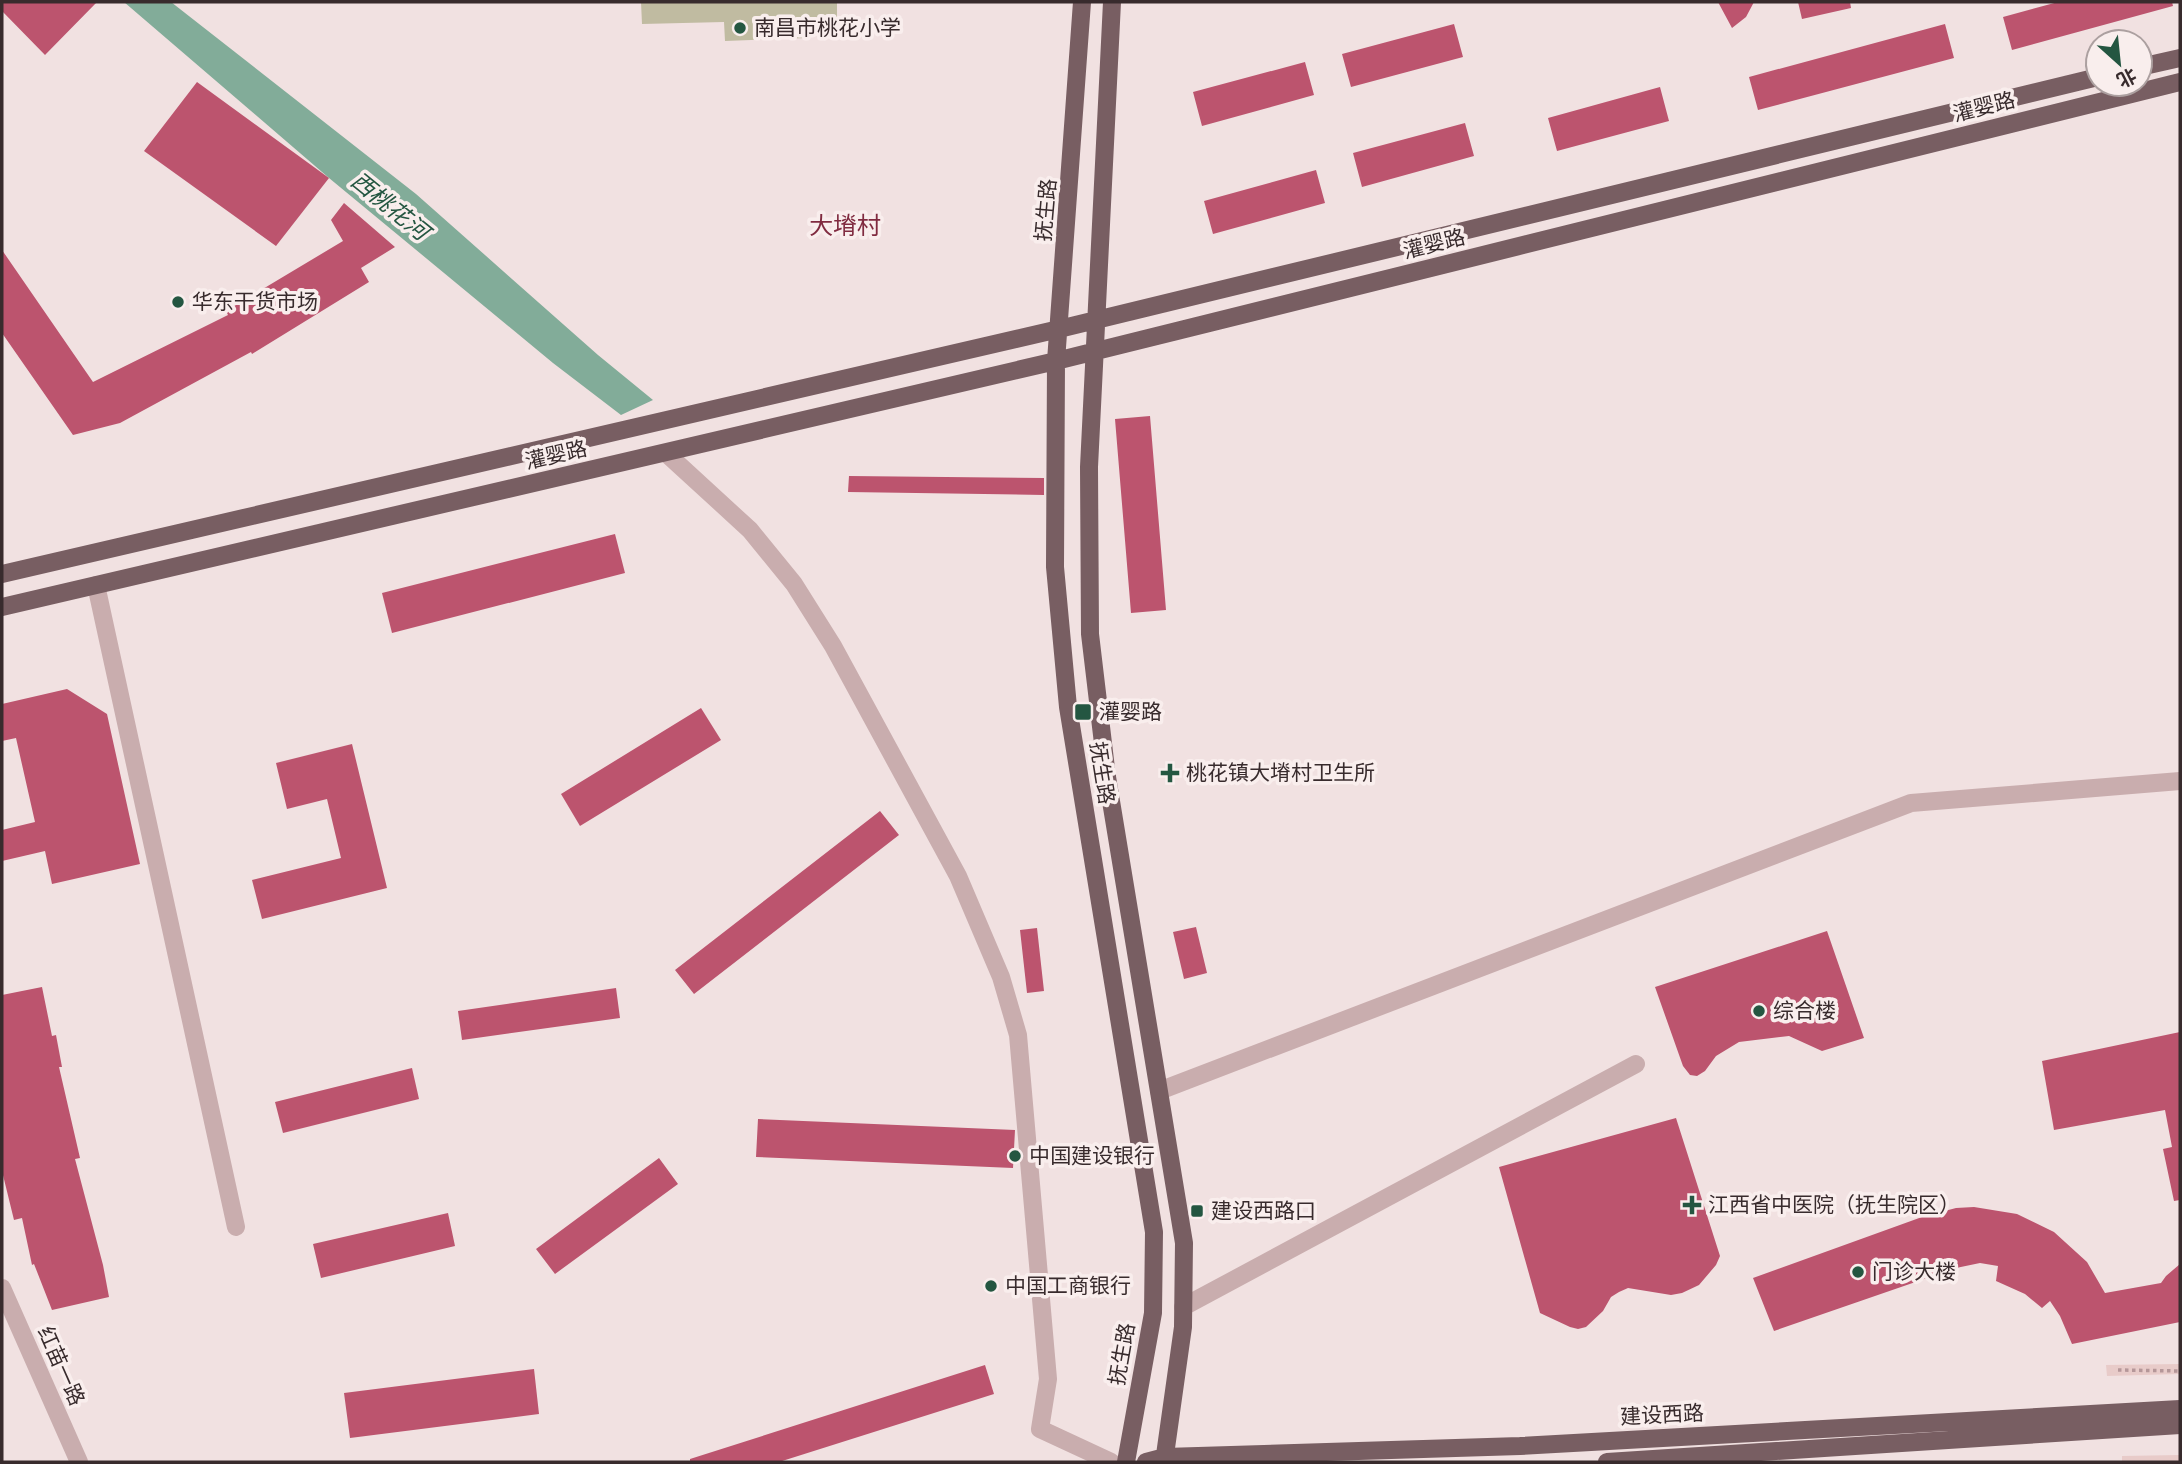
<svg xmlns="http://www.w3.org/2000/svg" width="2182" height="1464" viewBox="0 0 2182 1464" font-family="'Exo 2','Noto Sans SC',sans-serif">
  <rect width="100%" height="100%" fill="#f1e1e1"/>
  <path fill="#c0bba1" d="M641,2H837V26L806,38L725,41L724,22L642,24Z"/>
  <path fill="#e8cbc9" d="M2180,1364V1374L2107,1376L2106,1365Z
    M2180,1455V1462H2122V1456Z"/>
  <path fill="#82ac99" d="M124,2H171L416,194L598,355L653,400L621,415L553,363L329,178Z"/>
  <path fill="#bc546e" d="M2,2H97L45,55L2,11Z
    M1718,2H1754L1746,17L1732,28Z
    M1798,2H1850L1851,8L1802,19Z
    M2058,2H2172L2173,6L2012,50L2003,17Z
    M1454,24L1463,57L1351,87L1342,54Z
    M1945,24L1954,58L1758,110L1749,77Z
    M1305,62L1314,95L1202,126L1193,92Z
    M197,82L329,178L276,246L144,151Z
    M1660,87L1669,121L1557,151L1548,118Z
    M1465,123L1474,156L1362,187L1353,153Z
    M1316,170L1325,203L1213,234L1204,201Z
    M344,203L395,247L361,268L369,282L252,354L251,352L120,423L73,435L2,333V250L93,382L228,315L226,311L343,241L331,220Z
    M1150,416L1166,610L1131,613L1115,419Z
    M849,476L1044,478V495L848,492Z
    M615,534L625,573L392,633L382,593Z
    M67,689L107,714L140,864L52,884L45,851L2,861V830L35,822L16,738L2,741V704Z
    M701,708L721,740L580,826L561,794Z
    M352,744L387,888L262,919L252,880L341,858L327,799L287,809L276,763Z
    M880,811L899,835L694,994L675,970Z
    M1196,927L1207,973L1184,979L1173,932Z
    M1037,928L1044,991L1027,993L1020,930Z
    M1827,931L1864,1038L1822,1051L1789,1036L1739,1042L1716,1056L1705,1071L1697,1076L1690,1075L1683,1066L1655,987Z
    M42,987L52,1036L56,1035L62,1067H59L80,1158L75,1159L103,1265L109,1297L52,1310L34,1264L32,1265L22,1218L14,1220L2,1171V995Z
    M616,988L620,1018L462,1040L458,1011Z
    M2180,1032V1200L2174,1201L2163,1149L2172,1147L2165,1110L2054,1130L2042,1061Z
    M412,1068L419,1099L283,1133L275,1102Z
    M1676,1118L1720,1256L1716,1265L1699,1285L1682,1293L1671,1295L1628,1288L1619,1292L1611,1297L1603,1311L1586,1327L1578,1329L1570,1327L1540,1313L1499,1167Z
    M758,1119L1015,1130L1013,1168L756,1157Z
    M659,1158L678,1184L555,1274L536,1249Z
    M1974,1207L2017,1214L2054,1232L2087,1262L2105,1293L2161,1283L2166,1276L2180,1264V1322L2072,1344L2060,1316L2050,1301L2042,1308L2025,1294L1996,1281L1998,1266L1980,1263L1956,1268L1774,1331L1753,1278L1922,1217L1956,1208Z
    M448,1213L455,1246L321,1278L313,1244Z
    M985,1365L994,1394L779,1462H690V1459Z
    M534,1369L539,1414L350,1438L344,1393Z"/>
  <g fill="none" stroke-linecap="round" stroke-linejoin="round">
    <path stroke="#b59799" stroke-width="3.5" stroke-dasharray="3.5 3.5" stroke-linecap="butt" d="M2118,1370L2180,1371"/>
    <path stroke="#c9adae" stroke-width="18" d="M666,453L750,530L794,584L833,646L958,876L1001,977L1018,1035L1048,1379L1040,1429L1111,1462
      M96,585L236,1227
      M1159,1091L1911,803L2180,781
      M2,1288L79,1462
      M1183,1307L1636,1064"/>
    <path stroke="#785e62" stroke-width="18" d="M1082,2L1056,361L1055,567L1068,707L1154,1232L1153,1313L1126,1462
      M1112,2L1089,467L1090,634L1107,777L1184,1243L1183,1327L1164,1462
      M2140,67L2180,58
      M2,574L1059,329L2098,77
      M2,607L1056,361L2180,82
      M1146,1462L1165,1457L1520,1446L2180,1409
      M1607,1462L2180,1425"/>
  </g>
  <g fill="#245641" stroke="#f9eeed" stroke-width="2.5">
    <circle cx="740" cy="28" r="7"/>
    <circle cx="178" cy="302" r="7"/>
    <rect x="1074" y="703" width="18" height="18" rx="3.5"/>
    <path d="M1166.5 762.5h7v7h7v7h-7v7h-7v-7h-7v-7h7z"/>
    <circle cx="1759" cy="1011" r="7"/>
    <circle cx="1015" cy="1156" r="7"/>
    <path d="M1688.5 1194.5h7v7h7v7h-7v7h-7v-7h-7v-7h7z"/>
    <rect x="1190" y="1204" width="14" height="14" rx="3.5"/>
    <circle cx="1858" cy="1272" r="7"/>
    <circle cx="991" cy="1286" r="7"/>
  </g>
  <g text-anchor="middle" stroke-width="7" stroke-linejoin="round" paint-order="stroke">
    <g font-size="21" fill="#382b2d" stroke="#f9eeed" text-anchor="start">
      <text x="754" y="35">南昌市桃花小学</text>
      <text x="192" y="309">华东干货市场</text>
      <text x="1099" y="719">灌婴路</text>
      <text x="1186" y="780">桃花镇大塉村卫生所</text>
      <text x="1773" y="1018">综合楼</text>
      <text x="1029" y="1163">中国建设银行</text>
      <text x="1708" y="1212">江西省中医院（抚生院区）</text>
      <text x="1211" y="1218">建设西路口</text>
      <text x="1872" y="1279">门诊大楼</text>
      <text x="1005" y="1293">中国工商银行</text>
    </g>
    <g font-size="21" fill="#382b2d" stroke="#f9eeed">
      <text transform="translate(1984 107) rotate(-14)" y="7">灌婴路</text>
      <text transform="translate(1046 210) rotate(-85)" y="7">抚生路</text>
      <text transform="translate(1434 244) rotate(-14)" y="7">灌婴路</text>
      <text transform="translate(556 455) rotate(-13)" y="7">灌婴路</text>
      <text transform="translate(1102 773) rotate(81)" y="7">抚生路</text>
      <text transform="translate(1122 1354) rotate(-80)" y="7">抚生路</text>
      <text transform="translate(61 1366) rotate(66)" y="7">红苗一路</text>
      <text transform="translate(1662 1415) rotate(-3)" y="7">建设西路</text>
    </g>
    <g font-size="23" font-style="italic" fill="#245641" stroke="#f9eeed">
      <text transform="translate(390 206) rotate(39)" y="8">西桃花河</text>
    </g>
    <g font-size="24" fill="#802b40" stroke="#f9eeed">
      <text x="845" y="234">大塉村</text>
    </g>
  </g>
  <rect width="2182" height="1464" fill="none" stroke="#382b2d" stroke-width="7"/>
  <g transform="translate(2119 63) rotate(153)"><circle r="33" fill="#f9eeed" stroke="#aca0a0" stroke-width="2"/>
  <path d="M0-5L12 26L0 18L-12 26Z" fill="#245641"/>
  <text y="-10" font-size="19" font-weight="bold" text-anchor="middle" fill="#382b2d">北</text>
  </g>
</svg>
